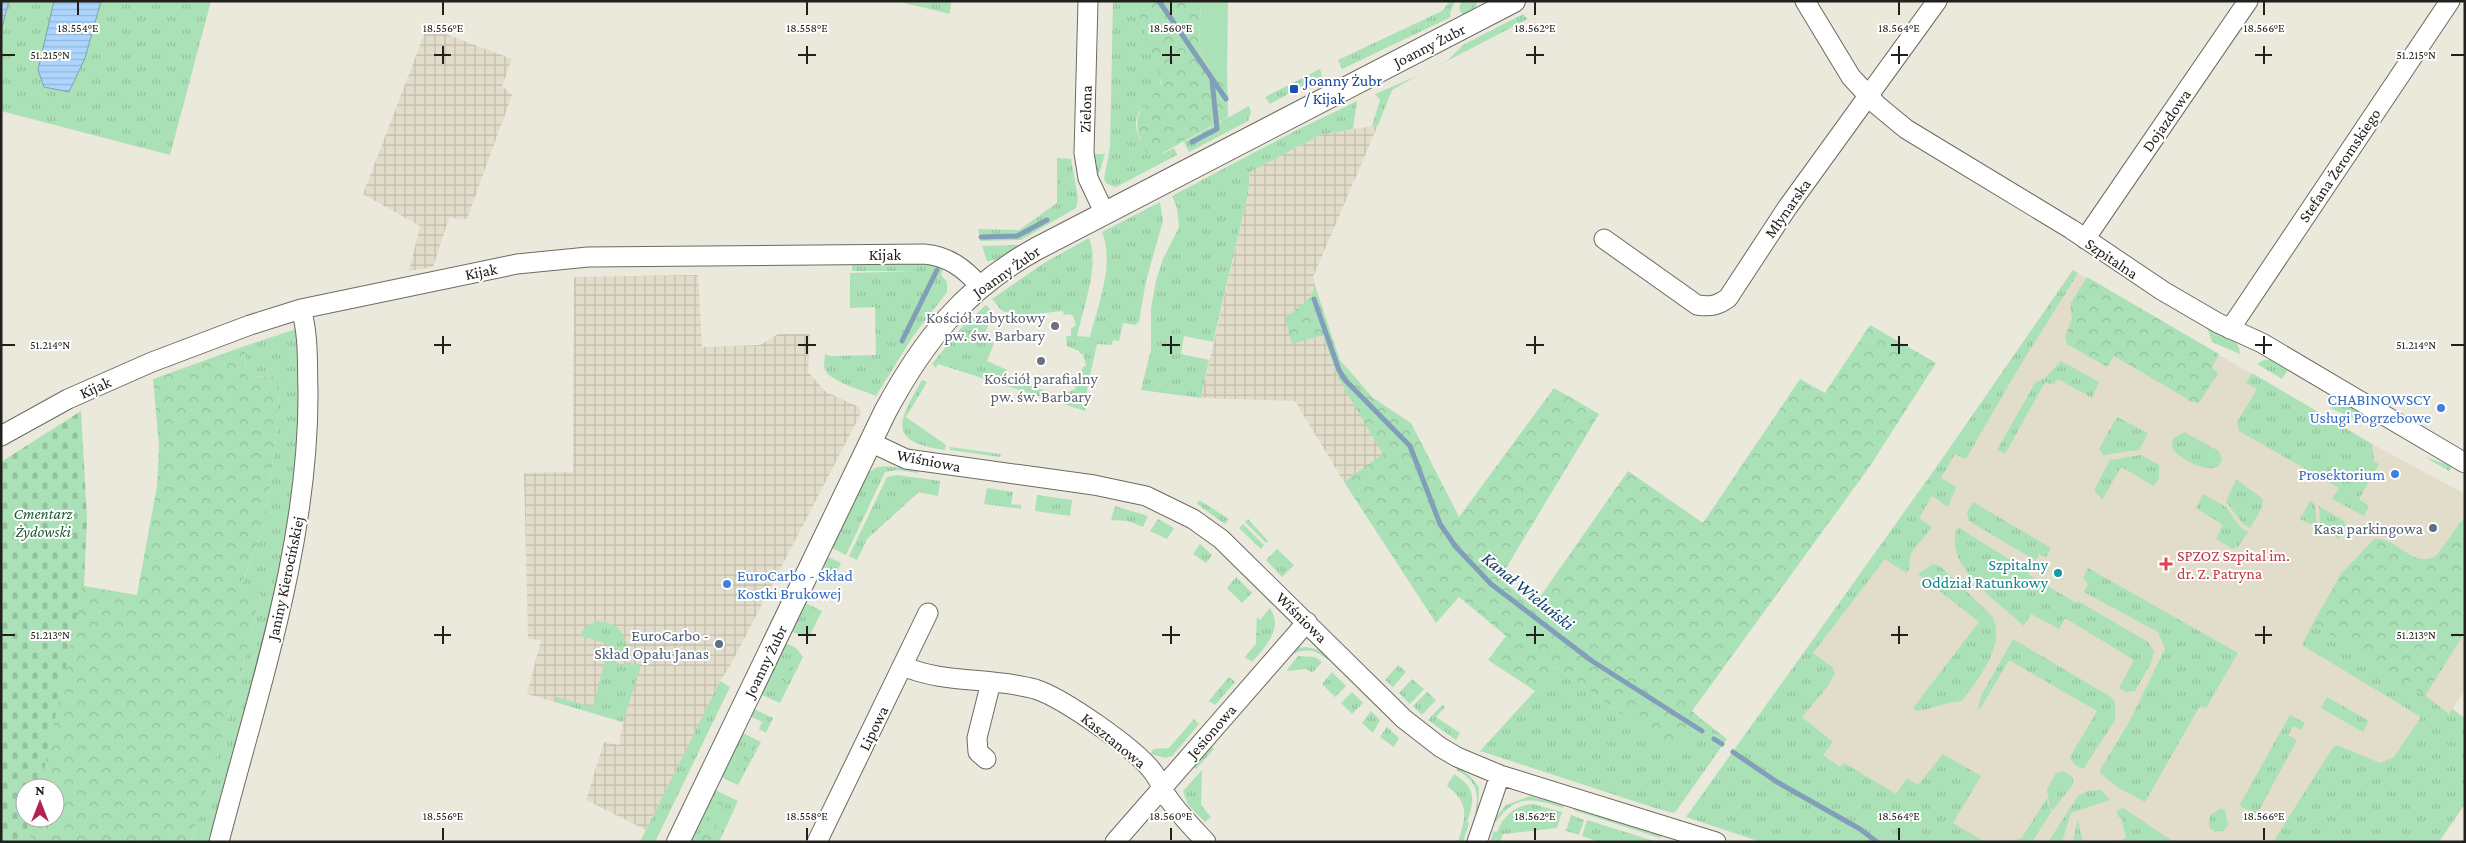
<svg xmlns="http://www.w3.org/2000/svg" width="2466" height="843" viewBox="0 0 2466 843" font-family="'Crimson Pro',serif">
  <defs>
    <pattern id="industrial-grid" width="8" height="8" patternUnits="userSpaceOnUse" patternTransform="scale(1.25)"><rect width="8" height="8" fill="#e2dcca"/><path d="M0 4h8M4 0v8" fill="none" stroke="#c2bcad"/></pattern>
    <pattern id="grass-tufts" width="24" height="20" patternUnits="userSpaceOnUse" patternTransform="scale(1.25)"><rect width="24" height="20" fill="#abe1b7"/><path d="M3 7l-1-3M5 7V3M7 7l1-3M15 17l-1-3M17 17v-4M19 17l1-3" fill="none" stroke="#93c19d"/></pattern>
    <pattern id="forest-crowns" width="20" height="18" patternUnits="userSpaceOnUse" patternTransform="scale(1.25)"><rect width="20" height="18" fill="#abe1b7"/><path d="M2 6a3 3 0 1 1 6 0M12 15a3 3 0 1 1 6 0" fill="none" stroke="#93c19d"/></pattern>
    <pattern id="cemetery-stones" width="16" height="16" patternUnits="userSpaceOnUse" patternTransform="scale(1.25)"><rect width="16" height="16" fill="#abe1b7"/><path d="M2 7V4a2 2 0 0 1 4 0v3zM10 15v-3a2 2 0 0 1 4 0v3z" fill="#93c19d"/></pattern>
    <pattern id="water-rules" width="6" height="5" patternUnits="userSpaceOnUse" patternTransform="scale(1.25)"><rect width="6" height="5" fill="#acd4fc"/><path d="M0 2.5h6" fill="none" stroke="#94b6d7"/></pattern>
  </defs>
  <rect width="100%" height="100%" fill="#ebe8dc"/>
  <path fill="#e2dcca" d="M2073,270L2372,444L2465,494V690L2449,714L2432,842H1885L1737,746L1940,462Z"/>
  <path fill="url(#industrial-grid)" d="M427,27L512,59L502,86L512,95L467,219L449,218L433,267L409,271L420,226L363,194Z
    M1378,125L1313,277L1315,286L1310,298L1338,378L1384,454L1344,482L1295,401L1201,398L1248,194L1250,172L1320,135Z
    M698,275L702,347L760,345L778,334H810L808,372L826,392L859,407L861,413L731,664L720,681L646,830L586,800L604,742L619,745L623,722L527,694L541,640L528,639L524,473L573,472L574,277Z"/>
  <path fill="url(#grass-tufts)" d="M1,1H211L170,155L1,111Z
    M896,1H951L950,14Z
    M1113,1H1134L1161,75C1164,95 1135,105 1136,125C1136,130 1139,136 1140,141L1162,154L1174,148L1177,155L1116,187L1107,184L1104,179L1110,148Z
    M1450,1H1455L1450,13L1451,17L1342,69L1338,60L1442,11Z
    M1462,1H1478L1474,10L1463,16L1459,8Z
    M1523,14L1528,19L1428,71L1448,60L1463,45Z
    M1320,69L1322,76L1300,87L1298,85L1289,90L1290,93L1270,104L1265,97Z
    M1417,76L1392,90L1378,125L1372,126L1380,100L1375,94Z
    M1357,101L1353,129L1320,135L1250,172L1248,194L1213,342L1184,336L1181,354L1209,360L1201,398L1141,390L1151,350V308L1156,281L1163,259L1179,227L1177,208L1172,196L1293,132Z
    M1249,106L1251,112L1248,121L1189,152L1184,142Z
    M1092,154H1105L1097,179Z
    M1057,158L1071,159L1078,198L1076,208L1021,240L980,241L978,229L1019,230L1057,203Z
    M1160,202L1163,221L1146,281L1139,321L1136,325L1123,323L1119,341L1113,340L1112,345L1097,344L1088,384L1085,411L938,364L936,368L932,364L961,328L986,305L994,314L982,338L994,343L987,361L1007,370L1005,374L1059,397L1075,389L1083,367L1086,366L1083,354H1080L1079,351L1067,346L1066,336H1071V329L1076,325L1074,317L1070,314L1064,315L1063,311L1034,314V319H1031V324L1001,310L992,299L1044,263L1089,238C1100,264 1083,309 1077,336L1090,337C1098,305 1115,263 1102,232Z
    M1018,245L1021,246L997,260L987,261L982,246Z
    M918,261L940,266L943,269L941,275L947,282V292L911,339L876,396C865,391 831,382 825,370C823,366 825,359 825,354L830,356L876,355L875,307L850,308V273L918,271H852V265L855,262Z
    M2073,270L2078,273L2015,374L1966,459L1955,454L1941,478L1956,487L1948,507L1932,496L1919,518L1932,527L1911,553L1909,569L1906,573L1885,559L1813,653L1832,667L1835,673L1828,686L1802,717L1833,742L1823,755L1840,767L1844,763L1896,794L1907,778L1918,785L1943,754L1981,776L1953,823L1985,842H1761L1686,817L1940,462Z
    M2207,326C2220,332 2240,337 2240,354L2212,342Z
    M296,329L299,333C300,383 301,434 294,484C279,606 242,724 211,842H191L241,673L261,595L241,587L264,525L276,438L280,376L246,377L245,346Z
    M2272,359L2286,367L2287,371L2282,379L2257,364L2264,360Z
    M2061,361L2099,382L2092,398L2058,379L2053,385L2045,382L2005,454L1997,450L2035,383L2046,377Z
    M2252,373L2372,444L2374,461L2379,464L2359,499L2369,506L2364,516L2332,499L2339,488L2239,431L2237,422L2257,389L2246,383Z
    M922,380L927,382L906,417L946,445L945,450C885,442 899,420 922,380Z
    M2339,398L2342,400L2378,429L2330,408Z
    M2117,417L2148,433L2139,450L2103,455L2099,449Z
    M2184,432L2219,451L2222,459C2217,481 2178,458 2173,449C2171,445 2172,442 2174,438Z
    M950,447L1001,454L1000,457L950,450Z
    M2141,455L2159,465V478L2154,486L2121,467L2102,500L2094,490L2110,460Z
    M2425,457L2452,466L2449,471Z
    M884,466L919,470L918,473L897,470L885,472L846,555L830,547L865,475L875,468Z
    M897,475L940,481L938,496L919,492L867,539L857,560L849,556L887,477Z
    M2236,479L2263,499L2262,508L2250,528L2243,524L2226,502Z
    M987,488L1013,492L1011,504L1021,505V509L984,504Z
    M2203,494L2226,507L2240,527L2248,532L2238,547L2233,549L2216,539L2223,525L2196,508Z
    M1037,495L1072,500L1070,516L1035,511Z
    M1199,500L1229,519L1225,524L1197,504Z
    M2310,501L2315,504L2317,527L2300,519Z
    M1973,502L2051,548L2046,557L2039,554L2036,561L1969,521L1967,513Z
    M1115,506L1148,516L1143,527L1128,521L1111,520Z
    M2319,506L2344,521L2346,527L2339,539L2320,528Z
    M1158,519L1174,528L1167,539L1150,531Z
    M1248,519L1268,541L1266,543L1245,522Z
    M1243,524L1264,545L1261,549L1239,528Z
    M1958,527L2029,572L2028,574L2076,603L2078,601L2148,642L2154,651L2151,663L2135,691L2126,692L2119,688L2134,660L2065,618L2059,629L2031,614L2024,626C2000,603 1940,565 1958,527Z
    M1200,544L1212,555L1206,563L1193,554Z
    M1277,549L1294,565L1282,577L1266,560Z
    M828,557L841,563L836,574L821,566Z
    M1933,564L1941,567L1992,616C2007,644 1979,678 1962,701C1944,702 1934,709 1916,711L1913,708L1979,622L1918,574Z
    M2088,568L2238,653L2206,708L2200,706L2145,802L2120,789L2100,773V770L2129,722L2165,649L2158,632L2084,592L2088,584L2083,578Z
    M1236,577L1252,593L1242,603L1227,588Z
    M805,603L822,611L809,637L792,632L790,628Z
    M1270,608C1284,629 1265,647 1252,662L1245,657L1256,644L1257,617L1260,620Z
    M597,621C617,623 625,630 626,650L615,661L623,666L628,662L641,666L623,722L555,702L556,697L593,707L609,644L580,636L585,627Z
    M2313,623L2426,696L2449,714L2452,709L2465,718V804L2439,842H2273L2334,746H2339L2380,763L2394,757L2421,717L2302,645Z
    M2013,639L2111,697L2115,702V720L2084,768C2076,767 2073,764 2070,757L2097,711L2009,660L1980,709L1978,708L1981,696Z
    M788,644L796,648L803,657L780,703L762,695L760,690L780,647Z
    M1306,647L1320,650L1329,657L1328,660C1314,648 1300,647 1286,660L1296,648Z
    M1298,656L1315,657L1322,662L1312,673L1307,669L1286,671Z
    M1398,665L1406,672L1393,687L1385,680Z
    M1557,667L1674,753L1700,718L1727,739L1676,811L1674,813L1655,808L1480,751Z
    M1332,672L1346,686L1335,697L1322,684Z
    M1229,677L1235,682L1215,705L1209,701Z
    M1412,679L1424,689L1410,704L1399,693Z
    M720,681L730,687L655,842H640Z
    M1352,692L1363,703L1352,714L1341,703Z
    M1427,692L1436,700L1422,715L1413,706Z
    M2327,697L2369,721L2363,732L2321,708Z
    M1442,705L1445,707L1436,717L1460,733L1456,740L1428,720Z
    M754,709L773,718L766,733L759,729L762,722L748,715Z
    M1371,711L1380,720L1373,733L1362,723Z
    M2290,715L2305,723L2301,730L2293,726L2288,735L2297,740L2257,814L2239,806Z
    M1194,719L1199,724L1172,756L1165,758L1151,754L1153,749L1169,748Z
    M1387,727L1399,738L1394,747L1380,737Z
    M743,733L761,742L738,785L721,777L739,734Z
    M1211,746L1214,749L1196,769L1193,766Z
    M1459,768L1469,775L1479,787L1478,815L1475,814C1480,792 1476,780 1456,770Z
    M1202,770L1201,805L1211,817L1205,822L1188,805L1183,791Z
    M2063,771L2073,777V784L2053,810L2050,808L2047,789L2056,773Z
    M1454,774C1476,788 1475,799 1467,822L1469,823L1463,842H1458C1466,817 1470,803 1447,786Z
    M715,790L738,801L719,842H687Z
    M2101,790L2110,800L2071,813L2062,842H2048L2078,796L2087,791Z
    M1530,796L1562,804L1563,808C1534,799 1516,793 1496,822L1493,821L1506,805Z
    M2047,798L2049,808L2052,811L2032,842H1991L2021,839Z
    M1533,804L1562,812L1557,828L1503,834L1500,842H1490L1494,831L1497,832C1504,815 1515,805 1533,804Z
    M2122,807L2174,842H2116L2126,838L2121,817H2118L2117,812Z
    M1575,808L1662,835L1660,838L1573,810Z
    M2220,809L2225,810L2228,825L2223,831L2215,832L2209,827L2210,815Z
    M1571,815L1584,820L1579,835L1566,831Z
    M1587,820L1657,842H1599L1582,836Z
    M2078,821L2083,842H2073L2077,822Z"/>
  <path fill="url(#forest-crowns)" fill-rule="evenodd" d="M1134,1H1201L1199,48L1207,66L1227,71L1228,117L1153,158C1145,152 1141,144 1139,135C1131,109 1153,102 1162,81Z
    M2087,277L2219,354L2212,368L2218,373L2199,403L2189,401V400L2114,356L2107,367L2067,344L2065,337L2072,319L2070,304Z
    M1315,286L1340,360L1373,398L1411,423L1459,517L1554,388L1599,414L1500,578L1533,607L1628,471L1703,523L1800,379L1825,393L1870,325L1936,363L1870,466L1692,711L1700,718L1674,753L1557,667L1535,691L1488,660L1506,636L1459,597L1436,623L1344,482L1383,454L1338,378L1323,335L1292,344L1285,318L1310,298Z
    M245,346L246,377L280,376L276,438L264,525L241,586L261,595L241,673L191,842H1V550L87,518L84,586L137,595L157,486L159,446L153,379ZM25,788H55V818H25Z
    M2465,516V632L2425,696L2313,623L2341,574L2374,539C2397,535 2413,571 2437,555Z
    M1257,617L1259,620V646L1247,659L1245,657L1256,644Z
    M794,653L799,655L778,701L773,699Z
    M1229,677L1232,680L1212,703L1209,701Z
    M753,740L758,742L736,783L732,781Z
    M721,795L728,798L710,842H699Z"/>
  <path fill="url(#cemetery-stones)" d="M81,411L87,518L83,586L40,788H25V818H34L28,842H1V462Z"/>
  <path fill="#abe1b7" d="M1201,1H1228L1227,71L1207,66L1199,47Z"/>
  <path fill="url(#water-rules)" stroke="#829eb9" d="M1,1H9L1,31Z
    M54,1H101L85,58L69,92L44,87L38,70Z"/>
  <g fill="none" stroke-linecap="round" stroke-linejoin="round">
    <path stroke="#829eb9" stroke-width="5" d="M1159,1L1226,99
      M1192,142L1217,129L1212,80
      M981,237L1017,236L1047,220
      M1314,299L1339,370L1345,380L1410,446L1440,524L1456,547L1491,584L1592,661L1702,731
      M902,341L937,270
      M1714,739L1722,744
      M1733,752L1777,782L1860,829L1877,842"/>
    <g stroke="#6d6a60" stroke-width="21">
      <path id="minor" d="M1088,1L1084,153L1088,178L1104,212
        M1805,1L1851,77L1877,105L1906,129L2071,229L2163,291L2218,323L2262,343L2465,463
        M1604,239L1697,305C1710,307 1717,306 1728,298L1787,208L1937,1
        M2085,239L2248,1
        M2230,329L2450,1
        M1,436L68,399L152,362L250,325L301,309L517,264L588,257L924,254C948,256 964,268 980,286
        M870,442L906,459L1094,485L1146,496L1193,519L1221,539L1404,719L1440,747L1457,757L1500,775L1716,842
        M903,666C944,684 992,677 1035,689C1063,698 1135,748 1153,772C1159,780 1163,790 1168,798C1179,814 1193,828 1206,842
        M986,759L978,752L977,738L991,682
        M219,842C257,694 309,545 308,391C307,363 309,336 301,309
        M817,842L928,613
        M1115,842L1307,622
        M1477,842L1500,775"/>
    </g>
    <g stroke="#6d6a60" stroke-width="24">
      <path id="tertiary" d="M678,842L885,412C923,341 964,289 1036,249L1514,1"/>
    </g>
    <use href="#minor" stroke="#fff" stroke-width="19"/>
    <use href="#tertiary" stroke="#fff" stroke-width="22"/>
  </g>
  <path fill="none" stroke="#21201c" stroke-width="2" d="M78,2V15M443,2V15M807,2V15M1171,2V15M1535,2V15M1899,2V15M2264,2V15M443,46V64M807,46V64M1171,46V64M1535,46V64M1899,46V64M2264,46V64M2,55H15M434,55H451M798,55H816M1162,55H1180M1526,55H1544M1891,55H1908M2255,55H2272M2451,55H2464M443,336V354M807,336V354M1171,336V354M1535,336V354M1899,336V354M2264,336V354M2,345H15M434,345H451M798,345H816M1162,345H1180M1526,345H1544M1891,345H1908M2255,345H2272M2451,345H2464M443,626V644M807,626V644M1171,626V644M1535,626V644M1899,626V644M2264,626V644M2,635H15M434,635H451M798,635H816M1162,635H1180M1526,635H1544M1891,635H1908M2255,635H2272M2451,635H2464M443,828V840M807,828V840M1171,828V840M1535,828V840M1899,828V840M2264,828V840"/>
  <rect fill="#1a4fb4" stroke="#fff" stroke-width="2" x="1289" y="84" width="10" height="10" rx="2.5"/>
  <g fill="#6b7280" stroke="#fff" stroke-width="2">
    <circle cx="1055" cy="326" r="5"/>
    <circle cx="1041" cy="361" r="5"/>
  </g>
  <g fill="#3f7fe0" stroke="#fff" stroke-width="2">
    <circle cx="2441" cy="408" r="5"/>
    <circle cx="2395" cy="474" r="5"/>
    <circle cx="727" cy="584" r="5"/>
  </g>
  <g fill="#5c6f8a" stroke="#fff" stroke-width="2">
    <circle cx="2433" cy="528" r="5"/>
    <circle cx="719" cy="644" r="5"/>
  </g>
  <path fill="#e0444e" stroke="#fff" stroke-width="2" d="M2163.5 556.5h5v5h5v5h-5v5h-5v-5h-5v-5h5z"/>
  <circle fill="#0f9aa8" stroke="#fff" stroke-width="2" cx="2058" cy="573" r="5"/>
  <g text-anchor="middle" stroke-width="4" stroke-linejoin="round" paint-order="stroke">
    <g font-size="16" fill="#21201c" stroke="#fff">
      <text transform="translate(1429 45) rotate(-27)" y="6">Joanny Żubr</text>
      <text transform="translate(1085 109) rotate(-88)" y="6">Zielona</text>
      <text transform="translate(2166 120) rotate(-55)" y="6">Dojazdowa</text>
      <text transform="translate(2339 165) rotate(-56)" y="6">Stefana Żeromskiego</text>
      <text transform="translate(1787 208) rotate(-55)" y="6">Młynarska</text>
      <text x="885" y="260">Kijak</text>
      <text transform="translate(2112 258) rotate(34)" y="6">Szpitalna</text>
      <text transform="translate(481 271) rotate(-11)" y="6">Kijak</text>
      <text transform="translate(1006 271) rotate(-35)" y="6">Joanny Żubr</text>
      <text transform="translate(95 387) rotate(-24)" y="6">Kijak</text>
      <text transform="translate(929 460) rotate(11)" y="6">Wiśniowa</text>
      <text transform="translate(285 578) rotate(-78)" y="6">Janiny Kierocińskiej</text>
      <text transform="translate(1302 617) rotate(45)" y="6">Wiśniowa</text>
      <text transform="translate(765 661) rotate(-64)" y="6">Joanny Żubr</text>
      <text transform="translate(873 728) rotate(-64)" y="6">Lipowa</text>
      <text transform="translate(1211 731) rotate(-49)" y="6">Jesionowa</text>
      <text transform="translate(1114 740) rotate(39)" y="6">Kasztanowa</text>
    </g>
    <g font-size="16" fill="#164399" stroke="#fff" text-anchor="start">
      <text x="1304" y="86">Joanny Żubr<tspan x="1304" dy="18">/ Kijak</tspan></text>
    </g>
    <g font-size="16" fill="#5b616d" stroke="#fff" text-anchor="end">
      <text x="1045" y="323">Kościół zabytkowy<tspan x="1045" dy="18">pw. św. Barbary</tspan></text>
      <text x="1041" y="384" text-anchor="middle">Kościół parafialny<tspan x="1041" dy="18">pw. św. Barbary</tspan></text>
    </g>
    <g font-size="16" fill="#366cbe" stroke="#fff" text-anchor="end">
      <text x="2431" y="405">CHABINOWSCY<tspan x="2431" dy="18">Usługi Pogrzebowe</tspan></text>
      <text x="2385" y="480">Prosektorium</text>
      <text x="737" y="581" text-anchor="start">EuroCarbo - Skład<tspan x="737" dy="18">Kostki Brukowej</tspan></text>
    </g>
    <g font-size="16" font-style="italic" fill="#205932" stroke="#fff">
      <text x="43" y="519">Cmentarz<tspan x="43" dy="18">Żydowski</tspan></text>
    </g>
    <g font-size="16" fill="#4e5e75" stroke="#fff" text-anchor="end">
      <text x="2423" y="534">Kasa parkingowa</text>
      <text x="709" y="641">EuroCarbo -<tspan x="709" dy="18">Skład Opału Janas</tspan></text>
    </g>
    <g font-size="16" fill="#be3a42" stroke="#fff" text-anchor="start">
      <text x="2177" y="561">SPZOZ Szpital im.<tspan x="2177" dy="18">dr. Z. Patryna</tspan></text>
    </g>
    <g font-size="16" fill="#0d838f" stroke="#fff" text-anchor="end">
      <text x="2048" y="570">Szpitalny<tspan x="2048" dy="18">Oddział Ratunkowy</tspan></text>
    </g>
    <g font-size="18" font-style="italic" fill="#0d3f68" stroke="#fff">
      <text transform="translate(1528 591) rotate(39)" y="6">Kanał Wieluński</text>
    </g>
  </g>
  <g font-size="12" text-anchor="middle" fill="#21201c" stroke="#fff" stroke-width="4" stroke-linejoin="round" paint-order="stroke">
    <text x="78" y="32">18.554°E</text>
    <text x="443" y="32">18.556°E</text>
    <text x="807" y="32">18.558°E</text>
    <text x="1171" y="32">18.560°E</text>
    <text x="1535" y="32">18.562°E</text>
    <text x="1899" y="32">18.564°E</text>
    <text x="2264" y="32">18.566°E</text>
    <text x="50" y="59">51.215°N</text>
    <text x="2416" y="59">51.215°N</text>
    <text x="50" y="349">51.214°N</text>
    <text x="2416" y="349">51.214°N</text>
    <text x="50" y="639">51.213°N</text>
    <text x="2416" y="639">51.213°N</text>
    <text x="443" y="820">18.556°E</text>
    <text x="807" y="820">18.558°E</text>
    <text x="1171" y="820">18.560°E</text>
    <text x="1535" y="820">18.562°E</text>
    <text x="1899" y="820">18.564°E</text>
    <text x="2264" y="820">18.566°E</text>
  </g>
  <rect width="2466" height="843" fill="none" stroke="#21201c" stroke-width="5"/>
  <g transform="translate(40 803)"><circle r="24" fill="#ffffff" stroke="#a6a6a4"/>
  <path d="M0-4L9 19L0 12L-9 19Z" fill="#b02156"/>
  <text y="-8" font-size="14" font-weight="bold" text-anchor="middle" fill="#21201c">N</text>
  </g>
</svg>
